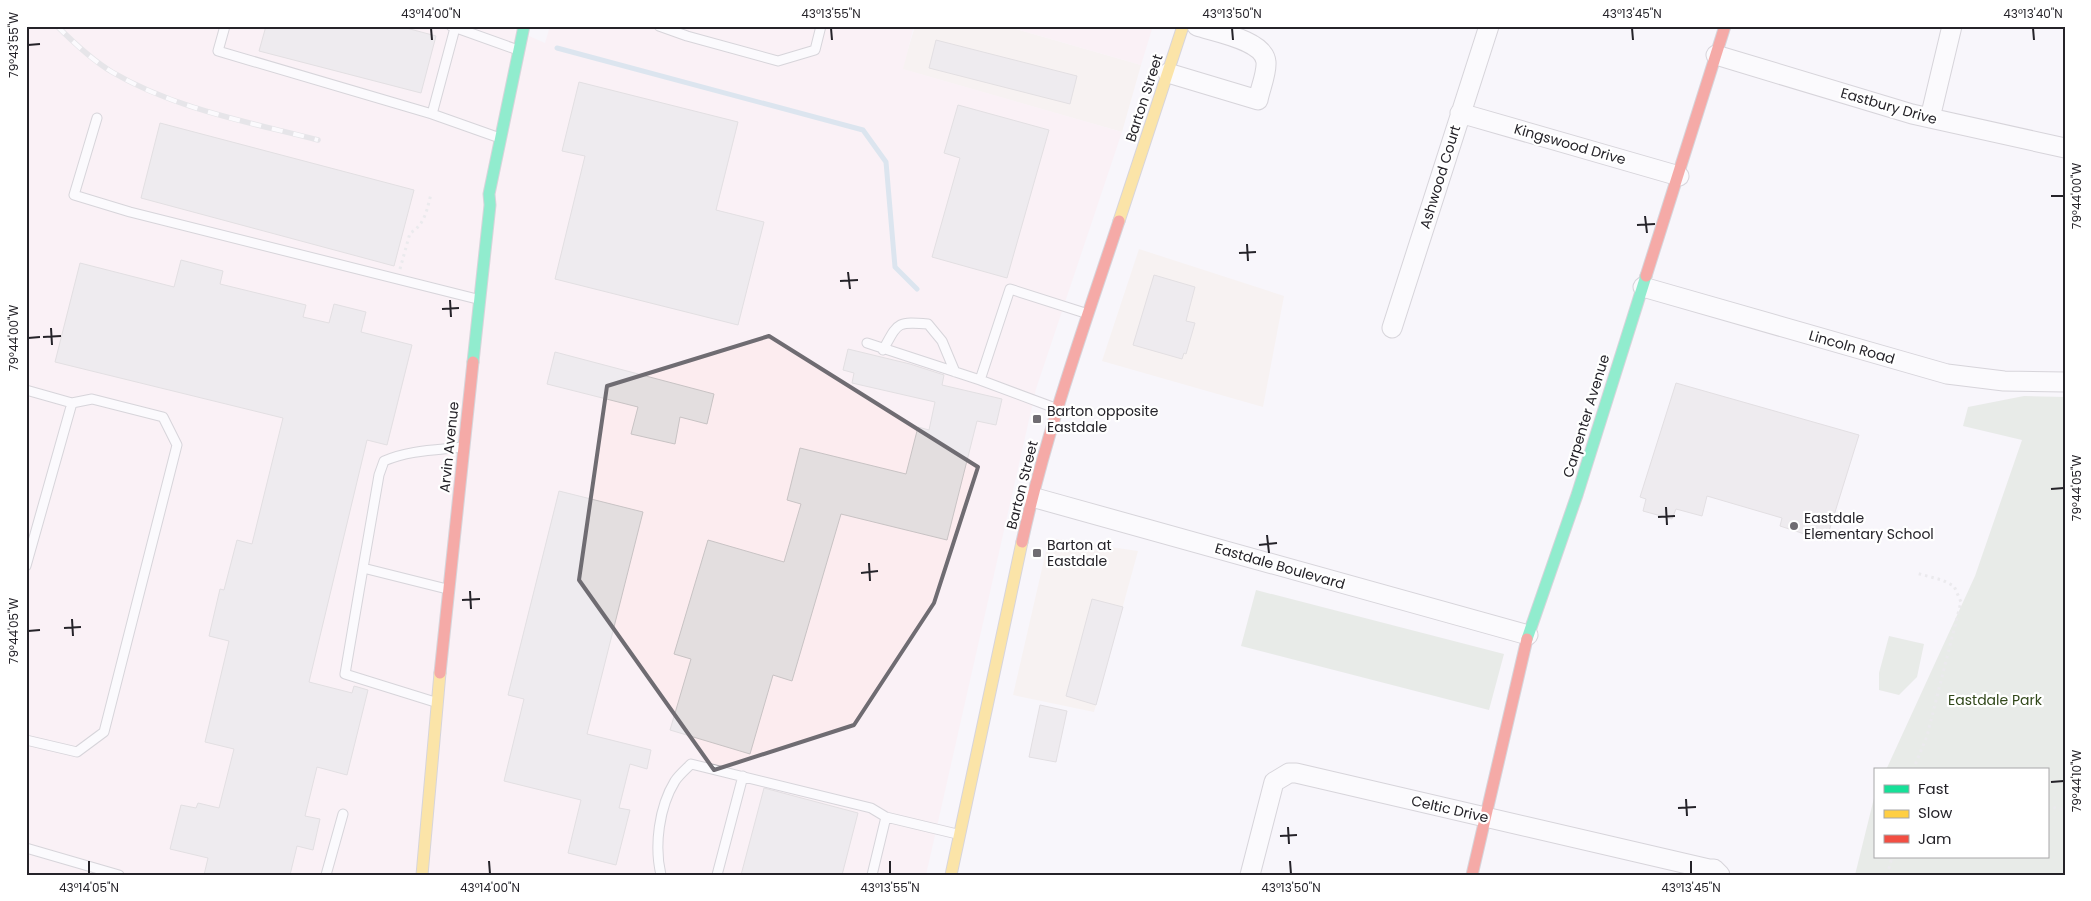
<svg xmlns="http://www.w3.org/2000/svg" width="2091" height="901" viewBox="0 0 2091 901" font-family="Poppins,sans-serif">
  <rect width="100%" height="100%" fill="#f8f5fb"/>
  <path fill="#f7eee6" d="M915,26H1006L1141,65L1122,132L902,69Z
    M1139,249L1284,296L1263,407L1102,361Z
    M1049,538L1138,551L1094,712L1013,695Z"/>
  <path fill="#fcecef" d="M26,26H506L545,43L550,26H914L903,69L1122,132L1036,389L926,875H26Z
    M1006,26H1153L1141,65Z"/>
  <path fill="#d6ddd1" d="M2024,396L2065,397V875H1855L1875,794V857H2047V770H1886L1975,576L2022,440L1963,426L1968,407Z
    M1256,590L1504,654L1489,710L1241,646Z
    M1889,636L1924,644L1917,677L1899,695L1879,690V673Z"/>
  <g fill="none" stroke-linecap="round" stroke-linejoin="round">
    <path stroke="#bbd1e0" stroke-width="5" d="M557,48L863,130L886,162L895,267L917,289"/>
  </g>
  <path fill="#e3dedf" stroke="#c8c3c4" d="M266,26H399L436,36L421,93L259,51Z
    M936,40L1077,76L1070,104L929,68Z
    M579,82L738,122L716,210L764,222L738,325L555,279L585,156L562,151Z
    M958,105L1049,130L1007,278L932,257L960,158L944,153Z
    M160,123L414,190L394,266L141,198Z
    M181,260L223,271L220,284L306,305L303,317L329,323L334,304L366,312L361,332L412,345L387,445L367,440L309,682L352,693L354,686L368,690L347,775L317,767L305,816L320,819L313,850L297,846L290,875H204L208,858L170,849L181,805L196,808L198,803L219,808L234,749L205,742L229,641L209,636L220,589L224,590L237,540L252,544L283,418L55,362L80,263L174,287Z
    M1154,275L1195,287L1186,321L1195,323L1186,354L1184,353L1182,359L1133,345Z
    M848,349L910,364L944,375L942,385L1002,399L996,425L977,421L947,540L841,514L792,681L773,675L750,754L670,730L691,659L674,654L708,540L784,562L801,504L787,500L800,448L906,474L918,427L929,430L935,402L852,383L854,373L843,370Z
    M555,352L714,394L707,424L680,417L675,444L631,434L638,407L547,384Z
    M1676,383L1859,435L1826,541L1780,526L1782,518L1707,496L1702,516L1676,509L1672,519L1643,511L1646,499L1640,497Z
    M559,491L643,512L587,734L651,750L647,769L630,764L619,808L630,810L616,865L568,853L581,800L504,781L524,699L508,695Z
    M1092,599L1123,607L1096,705L1066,696Z
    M1040,705L1067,711L1056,762L1029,757Z
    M764,788L858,813L842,875H741Z"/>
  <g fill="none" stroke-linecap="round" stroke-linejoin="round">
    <g stroke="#afacb2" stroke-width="11">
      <path id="lane" d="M225,26L218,51L432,114
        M451,26L518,50
        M659,26L687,36L778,61L815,50L821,26
        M455,28L432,114L497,137
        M97,118L74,195L130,212L477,299
        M867,343L980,380L1055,408
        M883,350C898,323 896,321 928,324L942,341L955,372
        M980,380L1010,289L1085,313
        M26,390L72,403L26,566
        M363,568L379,475L384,461C409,450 437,450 463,447
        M435,702L345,674L363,568L447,589
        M26,740L77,752L104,732L177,445L163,417L92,399L72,403
        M26,848L119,875
        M326,875L343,814
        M661,875C654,846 659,807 675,781C679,775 686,769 691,764L871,808L886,817
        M717,875L743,776
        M872,875L886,817L957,834"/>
    </g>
    <g stroke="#afacb2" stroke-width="21">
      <path id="street" d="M1716,55L1912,114L2065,148
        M1168,73L1258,100C1260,89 1267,73 1266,62C1264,40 1215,32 1197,26
        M1460,113L1679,176
        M1930,118L1952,26
        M1643,287L1947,374L2004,381L2065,382
        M1392,328L1489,26
        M1032,497L1528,635
        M1250,875L1274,782L1289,773H1296L1709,869H1714L1720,875"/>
    </g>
    <g stroke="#afacb2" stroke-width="13">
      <path id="fast" d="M473,362L490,205L489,194L524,26
        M1527,639L1577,495L1646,276"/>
    </g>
    <g stroke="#afacb2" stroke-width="13">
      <path id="slow" d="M1119,221L1183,26
        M422,875L440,673
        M951,875L1022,542"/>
    </g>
    <g stroke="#afacb2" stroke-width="13">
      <path id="jam" d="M1646,276L1725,26
        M1022,542C1046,432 1084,327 1119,221
        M440,673L473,362
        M1472,875L1527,639"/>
    </g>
    <path stroke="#dbdbdc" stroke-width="3" stroke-dasharray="2.5 4" stroke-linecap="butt" d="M400,269L410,233C425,225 427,209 431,194
      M1913,770L1927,736L1961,602L1954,586L1942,580L1916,573
      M2047,806L2065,810
      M1887,875L1892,857"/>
    <use href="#lane" stroke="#fefefe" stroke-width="9"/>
    <use href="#street" stroke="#fefefe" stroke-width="19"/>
    <use href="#fast" stroke="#16e098" stroke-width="11"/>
    <use href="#slow" stroke="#ffcf43" stroke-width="11"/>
    <use href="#jam" stroke="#f24e42" stroke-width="11"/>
    <g stroke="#d1d0d2" stroke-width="5.5">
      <path id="rail" d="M57,26C74,43 92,60 112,72C175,109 249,122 318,140"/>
    </g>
    <use href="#rail" stroke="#fff" stroke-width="4" stroke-dasharray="11" stroke-linecap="butt"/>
  </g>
  <path d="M0 0H2091V901H0ZM769,336L978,467L934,603L854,725L714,770L579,580L607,386Z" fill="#f8f5fb" fill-opacity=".55" fill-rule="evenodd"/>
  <path fill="none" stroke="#6f6c72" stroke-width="4" stroke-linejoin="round" d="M769,336L978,467L934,603L854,725L714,770L579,580L607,386Z"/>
  <path fill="none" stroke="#252329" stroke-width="2" d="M431,28L432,40M831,28L832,40M1232,28L1233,40M1632,28L1633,40M2033,28L2034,40M28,45L40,44M2051,196H2064M1645,216L1647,233M1637,225L1655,224M1247,244L1248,261M1239,253L1256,252M848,272L850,289M840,281L858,280M450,300L451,317M442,309L459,308M51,328L52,345M43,337L61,336M28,338L40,337M2051,489L2064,488M1666,507L1667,525M1658,517L1675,516M1267,535L1269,553M1259,545L1277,543M869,563L870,581M861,573L878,571M470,591L471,609M462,600L480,599M72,619L73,636M64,628L81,627M28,631L40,630M2051,782L2064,781M1686,799L1687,816M1678,808L1696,807M1288,827L1289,844M1280,836L1297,835M89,861V874M489,861L490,874M890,861V874M1290,861L1291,874M1691,861V874"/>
  <g fill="#6f6c72" stroke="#fff" stroke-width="2">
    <rect x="1032" y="414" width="10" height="10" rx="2.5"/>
    <circle cx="1794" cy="526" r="5"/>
    <rect x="1032" y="548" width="10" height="10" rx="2.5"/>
  </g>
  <g text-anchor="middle" stroke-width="4.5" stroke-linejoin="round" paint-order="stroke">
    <g font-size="14" fill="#252329" stroke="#fff">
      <text transform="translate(1144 98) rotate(-72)" y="5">Barton Street</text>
      <text transform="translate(1889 106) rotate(16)" y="5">Eastbury Drive</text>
      <text transform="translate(1570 144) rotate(16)" y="5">Kingswood Drive</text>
      <text transform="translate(1440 177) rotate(-73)" y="5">Ashwood Court</text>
      <text transform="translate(1852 347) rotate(16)" y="5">Lincoln Road</text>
      <text transform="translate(1586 416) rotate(-73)" y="5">Carpenter Avenue</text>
      <text transform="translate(449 447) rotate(-84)" y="5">Arvin Avenue</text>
      <text transform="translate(1022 485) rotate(-76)" y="5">Barton Street</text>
      <text transform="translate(1280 566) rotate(16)" y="5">Eastdale Boulevard</text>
      <text transform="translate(1450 809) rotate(13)" y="5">Celtic Drive</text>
    </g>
    <g font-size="14" fill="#252329" stroke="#fff" text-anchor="start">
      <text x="1047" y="416">Barton opposite<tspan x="1047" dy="16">Eastdale</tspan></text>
      <text x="1804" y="523">Eastdale<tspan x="1804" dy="16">Elementary School</tspan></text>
      <text x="1047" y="550">Barton at<tspan x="1047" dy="16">Eastdale</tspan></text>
    </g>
    <g font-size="14" fill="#31481a" stroke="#fff">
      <text x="1995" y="705">Eastdale Park</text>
    </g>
  </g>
  <rect width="2091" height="901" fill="none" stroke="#ffffff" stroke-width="55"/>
  <rect x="1874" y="768" width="175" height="90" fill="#ffffff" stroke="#a8a7a9"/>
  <rect x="1884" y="785" width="25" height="8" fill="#16e098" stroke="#a8a7a9"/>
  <text x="1918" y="794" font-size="15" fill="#252329">Fast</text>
  <rect x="1884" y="810" width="25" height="8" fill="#ffcf43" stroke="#a8a7a9"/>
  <text x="1918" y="818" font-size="15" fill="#252329">Slow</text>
  <rect x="1884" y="835" width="25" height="8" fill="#f24e42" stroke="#a8a7a9"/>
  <text x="1918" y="844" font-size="15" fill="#252329">Jam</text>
  <rect x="28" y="28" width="2036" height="846" fill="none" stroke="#252329" stroke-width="2"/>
  <g font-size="12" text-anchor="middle" fill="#252329">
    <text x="431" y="18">43°14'00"N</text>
    <text x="831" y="18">43°13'55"N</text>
    <text x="1232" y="18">43°13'50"N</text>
    <text x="1632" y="18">43°13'45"N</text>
    <text x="2033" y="18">43°13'40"N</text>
    <text transform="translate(14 45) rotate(-90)" y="4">79°43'55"W</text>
    <text transform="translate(2077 196) rotate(-90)" y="4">79°44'00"W</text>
    <text transform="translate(14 338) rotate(-90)" y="4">79°44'00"W</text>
    <text transform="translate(2077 488) rotate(-90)" y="4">79°44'05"W</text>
    <text transform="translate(14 631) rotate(-90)" y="4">79°44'05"W</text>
    <text transform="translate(2077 781) rotate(-90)" y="4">79°44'10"W</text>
    <text x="89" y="892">43°14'05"N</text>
    <text x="490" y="892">43°14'00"N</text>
    <text x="890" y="892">43°13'55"N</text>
    <text x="1291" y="892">43°13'50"N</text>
    <text x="1691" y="892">43°13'45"N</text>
  </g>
</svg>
